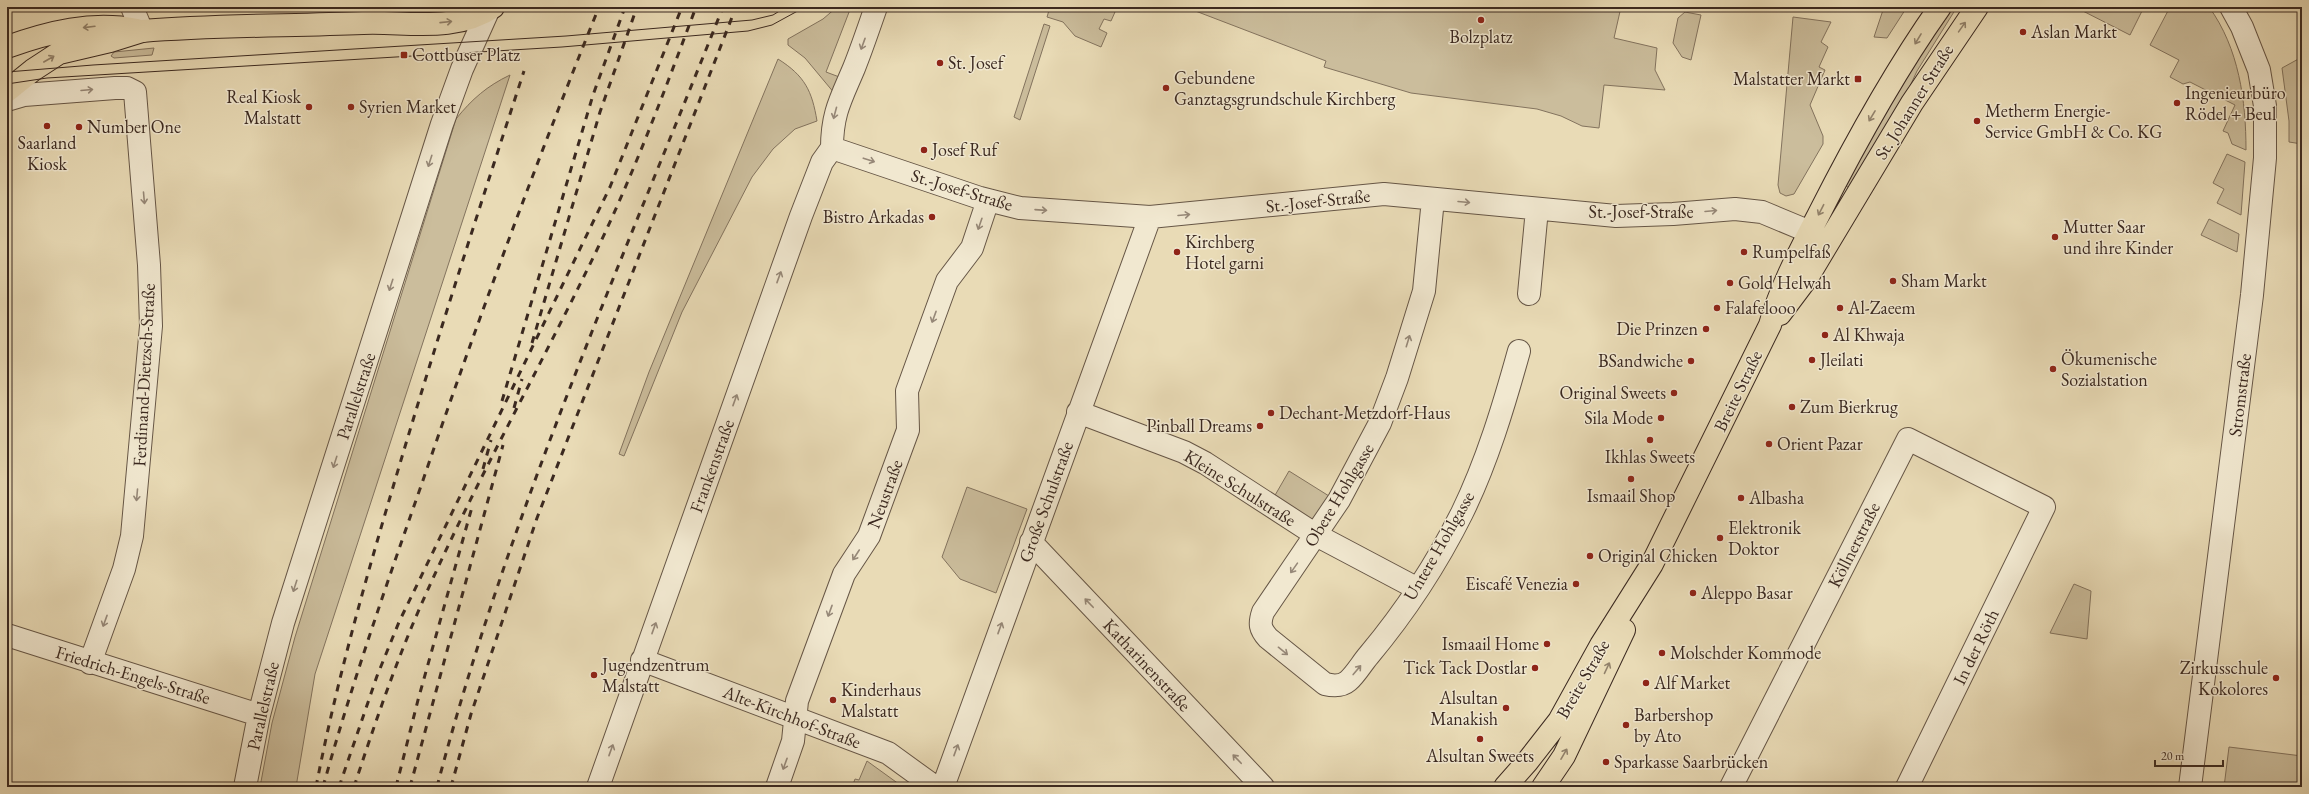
<svg xmlns="http://www.w3.org/2000/svg" width="2309" height="794" viewBox="0 0 2309 794" font-family="'EB Garamond',serif">
  <rect width="100%" height="100%" fill="#e9dbb6"/>
  <filter id="stains"><feTurbulence type="fractalNoise" baseFrequency=".005" numOctaves="4"/><feColorMatrix values="0 0 0 0 .2 0 0 0 0 .09 0 0 0 0 .02 0 0 0 .5 -.17"/></filter>
  <radialGradient id="worn" r=".72"><stop offset=".6" stop-color="#630" stop-opacity="0"/><stop offset="1" stop-color="#630" stop-opacity=".3"/></radialGradient>
  <path fill="#cbbd9c" stroke="#83735e" d="M837,7H851L826,72L842,78L835,94L805,58L788,45V39L823,19Z
    M1050,7H1101L1115,12L1111,21L1104,19L1099,29L1107,33L1101,47L1075,36L1063,22L1047,17Z
    M1185,7H1621L1614,38L1657,48L1655,70L1665,90L1604,85L1599,128L1582,126L1561,116L1537,109L1411,93L1324,67L1326,61Z
    M1884,7H1907L1887,38L1874,37Z
    M1948,7H1957L1917,71L1904,99L1851,189L1841,183Z
    M2075,7H2144L2130,35Z
    M2170,7H2209C2239,48 2246,101 2246,150L2232,144L2228,133L2223,131L2235,105L2190,82L2183,84L2170,77L2179,60L2150,45Z
    M1685,12L1701,15L1691,60L1682,57L1673,43L1678,18Z
    M1793,17L1831,22L1821,42L1828,47L1819,67L1825,70L1810,105L1823,136V144L1794,194L1786,196L1780,193L1778,185Z
    M1044,24L1050,26L1020,120L1014,117Z
    M154,48L152,55L114,58L111,56L114,52Z
    M2302,57V144L2289,142V121L2282,68Z
    M778,59C805,76 812,91 817,121L795,129L773,149L752,177L682,312L624,456L619,454L649,372Z
    M510,75L315,674L296,787H260L272,723L295,637L456,119C472,99 487,86 510,75Z
    M2227,154L2245,162L2241,215L2217,203L2224,189L2213,183Z
    M2209,219L2239,234L2237,252L2201,235Z
    M1289,471L1329,496L1313,522L1274,497Z
    M967,487L1027,509L996,593L960,579L942,557Z
    M2074,584L2091,591L2087,639L2050,633Z
    M2229,747L2302,756V787H2224Z
    M867,761L903,787H852L855,779L859,780Z"/>
  <g fill="none" stroke-linecap="round" stroke-linejoin="round">
    <g stroke="#665646" stroke-width="24">
      <path id="minor" d="M132,7L142,31
        M7,100L24,95L115,88H127L135,92L149,265L151,326L132,536L124,569L90,663
        M832,148L980,198L1020,208L1150,217L1384,194L1616,216L1673,214L1735,209L1762,212L1810,232
        M832,148C832,113 841,99 854,68C862,48 869,27 876,7
        M1433,199L1424,291L1397,378L1380,423L1339,500L1263,612C1259,624 1260,629 1268,638L1325,684C1333,686 1341,687 1348,681C1356,674 1362,663 1369,655C1405,612 1437,563 1462,513C1487,462 1504,405 1519,351
        M1529,294L1537,209
        M1078,412L1184,452L1205,463L1316,535L1418,589
        M1031,542L1263,787
        M7,635L259,715
        M642,660L888,753L935,787
        M245,787L259,715L283,623L442,124L462,69L488,11
        M598,787L801,216L822,162L832,148
        M777,787L793,741L797,701L844,574L869,536L908,430L907,391L947,281L972,248L988,200
        M943,787L1150,217
        M1731,787L1908,439L2044,507L1907,787
        M2190,787L2252,295L2265,158V106L2259,70L2242,27L2231,7"/>
    </g>
    <g stroke="#3b2920" stroke-width="24">
      <path id="major" d="M7,47C49,32 92,21 137,30
        M7,91L33,70L59,53L110,41L142,31C215,25 289,26 363,23C405,21 455,33 493,7
        M1780,314L1807,278L1912,103L1977,7
        M1505,787L1527,762L1559,721L1601,645L1652,564L1770,325C1781,286 1800,251 1819,214C1855,143 1894,72 1940,7
        M1543,787L1564,756L1624,630"/>
    </g>
    <use href="#minor" stroke="#f1e8d0" stroke-width="22"/>
    <use href="#major" stroke="#e9dbb6" stroke-width="22"/>
    <path stroke="#3b2920" stroke-width="1" d="M7,72L93,65L566,36L752,20L773,15L786,7
      M7,84L47,78L562,47L748,31L772,25L805,7"/>
    <path stroke="#3b2920" stroke-width="3" stroke-dasharray="7 7" stroke-linecap="butt" d="M532,343L600,112L637,7
      M502,401L593,95L625,7
      M514,408L522,379
      M483,469L491,440
      M316,787C338,673 371,561 404,450C442,323 483,197 524,71
      M323,787C351,686 386,586 421,486C476,325 535,165 599,7
      M339,787L377,676L399,622L610,187L682,7
      M354,787C372,732 390,679 412,626C464,503 530,387 588,268C630,184 663,95 696,7
      M396,787L418,700L472,507
      M410,787L503,445
      M437,787C507,519 621,264 723,7
      M451,787L471,714L537,518L736,7"/>
  </g>
  <defs><path id="oneway-shaft" d="M-6 0H5M1.5-3L5.5 0L1.5 3" fill="none" stroke-width="1.6" stroke-linecap="round" stroke-linejoin="round"/></defs>
  <g stroke="#92826b">
    <use href="#oneway-shaft" transform="translate(446 22) rotate(-6)"/>
    <use href="#oneway-shaft" transform="translate(89 27) rotate(173)"/>
    <use href="#oneway-shaft" transform="translate(1962 27) rotate(-55)"/>
    <use href="#oneway-shaft" transform="translate(1918 39) rotate(121)"/>
    <use href="#oneway-shaft" transform="translate(49 59) rotate(-30)"/>
    <use href="#oneway-shaft" transform="translate(1872 116) rotate(121)"/>
    <use href="#oneway-shaft" transform="translate(1821 210) rotate(117)"/>
    <use href="#oneway-shaft" transform="translate(1607 668) rotate(-65)"/>
    <use href="#oneway-shaft" transform="translate(1564 754) rotate(-60)"/>
  </g>
  <g stroke="#968878">
    <use href="#oneway-shaft" transform="translate(863 44) rotate(110)"/>
    <use href="#oneway-shaft" transform="translate(87 90) rotate(-5)"/>
    <use href="#oneway-shaft" transform="translate(835 113) rotate(105)"/>
    <use href="#oneway-shaft" transform="translate(869 160) rotate(18)"/>
    <use href="#oneway-shaft" transform="translate(430 161) rotate(108)"/>
    <use href="#oneway-shaft" transform="translate(144 198) rotate(85)"/>
    <use href="#oneway-shaft" transform="translate(1464 202) rotate(5)"/>
    <use href="#oneway-shaft" transform="translate(1041 210) rotate(4)"/>
    <use href="#oneway-shaft" transform="translate(1711 211) rotate(-5)"/>
    <use href="#oneway-shaft" transform="translate(1184 215) rotate(-5)"/>
    <use href="#oneway-shaft" transform="translate(980 224) rotate(109)"/>
    <use href="#oneway-shaft" transform="translate(779 277) rotate(-70)"/>
    <use href="#oneway-shaft" transform="translate(391 285) rotate(108)"/>
    <use href="#oneway-shaft" transform="translate(934 317) rotate(110)"/>
    <use href="#oneway-shaft" transform="translate(1408 341) rotate(-73)"/>
    <use href="#oneway-shaft" transform="translate(735 400) rotate(-70)"/>
    <use href="#oneway-shaft" transform="translate(335 462) rotate(108)"/>
    <use href="#oneway-shaft" transform="translate(137 495) rotate(95)"/>
    <use href="#oneway-shaft" transform="translate(856 555) rotate(123)"/>
    <use href="#oneway-shaft" transform="translate(1294 568) rotate(125)"/>
    <use href="#oneway-shaft" transform="translate(295 586) rotate(108)"/>
    <use href="#oneway-shaft" transform="translate(1089 603) rotate(-134)"/>
    <use href="#oneway-shaft" transform="translate(830 611) rotate(110)"/>
    <use href="#oneway-shaft" transform="translate(105 621) rotate(110)"/>
    <use href="#oneway-shaft" transform="translate(654 628) rotate(-70)"/>
    <use href="#oneway-shaft" transform="translate(1000 628) rotate(-70)"/>
    <use href="#oneway-shaft" transform="translate(1283 651) rotate(39)"/>
    <use href="#oneway-shaft" transform="translate(1357 670) rotate(-50)"/>
    <use href="#oneway-shaft" transform="translate(611 750) rotate(-70)"/>
    <use href="#oneway-shaft" transform="translate(956 750) rotate(-70)"/>
    <use href="#oneway-shaft" transform="translate(1237 759) rotate(-134)"/>
    <use href="#oneway-shaft" transform="translate(785 764) rotate(110)"/>
  </g>
  <g fill="#8f2418" stroke="#f1e8d0" stroke-width="1.5">
    <circle cx="1481" cy="20" r="4"/>
    <circle cx="2023" cy="32" r="4"/>
    <rect x="400" y="51" width="8" height="8" rx="2"/>
    <circle cx="940" cy="63" r="4"/>
    <rect x="1854" y="75" width="8" height="8" rx="2"/>
    <circle cx="1166" cy="88" r="4"/>
    <circle cx="2177" cy="103" r="4"/>
    <circle cx="309" cy="107" r="4"/>
    <circle cx="351" cy="107" r="4"/>
    <circle cx="1977" cy="121" r="4"/>
    <circle cx="47" cy="126" r="4"/>
    <circle cx="79" cy="127" r="4"/>
    <circle cx="924" cy="150" r="4"/>
    <circle cx="932" cy="217" r="4"/>
    <circle cx="2055" cy="237" r="4"/>
    <circle cx="1177" cy="252" r="4"/>
    <circle cx="1744" cy="252" r="4"/>
    <circle cx="1893" cy="281" r="4"/>
    <circle cx="1730" cy="283" r="4"/>
    <circle cx="1717" cy="308" r="4"/>
    <circle cx="1840" cy="308" r="4"/>
    <circle cx="1706" cy="329" r="4"/>
    <circle cx="1825" cy="335" r="4"/>
    <circle cx="1812" cy="360" r="4"/>
    <circle cx="1691" cy="361" r="4"/>
    <circle cx="2053" cy="369" r="4"/>
    <circle cx="1674" cy="393" r="4"/>
    <circle cx="1792" cy="407" r="4"/>
    <circle cx="1271" cy="413" r="4"/>
    <circle cx="1661" cy="418" r="4"/>
    <circle cx="1260" cy="426" r="4"/>
    <circle cx="1650" cy="440" r="4"/>
    <circle cx="1769" cy="444" r="4"/>
    <circle cx="1631" cy="479" r="4"/>
    <circle cx="1741" cy="498" r="4"/>
    <circle cx="1720" cy="538" r="4"/>
    <circle cx="1590" cy="556" r="4"/>
    <circle cx="1576" cy="584" r="4"/>
    <circle cx="1693" cy="593" r="4"/>
    <circle cx="1547" cy="644" r="4"/>
    <circle cx="1662" cy="653" r="4"/>
    <circle cx="1535" cy="668" r="4"/>
    <circle cx="594" cy="675" r="4"/>
    <circle cx="2276" cy="678" r="4"/>
    <circle cx="1646" cy="683" r="4"/>
    <circle cx="833" cy="700" r="4"/>
    <circle cx="1506" cy="708" r="4"/>
    <circle cx="1626" cy="725" r="4"/>
    <circle cx="1480" cy="739" r="4"/>
    <circle cx="1606" cy="762" r="4"/>
  </g>
  <g text-anchor="middle" stroke-width="3" stroke-linejoin="round" paint-order="stroke">
    <g font-size="18" fill="#3b2920" stroke="#f1e8d0" text-anchor="start">
      <text x="2031" y="38">Aslan Markt</text>
      <text x="1481" y="43" text-anchor="middle">Bolzplatz</text>
      <text x="412" y="61">Cottbuser Platz</text>
      <text x="948" y="69">St. Josef</text>
      <text x="1174" y="84">Gebundene<tspan x="1174" dy="21">Ganztagsgrundschule Kirchberg</tspan></text>
      <text x="1850" y="85" text-anchor="end">Malstatter Markt</text>
      <text x="2185" y="99">Ingenieurbüro<tspan x="2185" dy="21">Rödel + Beul</tspan></text>
      <text x="301" y="103" text-anchor="end">Real Kiosk<tspan x="301" dy="21">Malstatt</tspan></text>
      <text x="359" y="113">Syrien Market</text>
      <text x="1985" y="117">Metherm Energie-<tspan x="1985" dy="21">Service GmbH &amp; Co. KG</tspan></text>
      <text x="87" y="133">Number One</text>
      <text x="47" y="149" text-anchor="middle">Saarland<tspan x="47" dy="21">Kiosk</tspan></text>
      <text x="932" y="156">Josef Ruf</text>
      <text x="924" y="223" text-anchor="end">Bistro Arkadas</text>
      <text x="2063" y="233">Mutter Saar<tspan x="2063" dy="21">und ihre Kinder</tspan></text>
      <text x="1185" y="248">Kirchberg<tspan x="1185" dy="21">Hotel garni</tspan></text>
      <text x="1752" y="258">Rumpelfaß</text>
      <text x="1901" y="287">Sham Markt</text>
      <text x="1738" y="289">Gold Helwah</text>
      <text x="1725" y="314">Falafelooo</text>
      <text x="1848" y="314">Al-Zaeem</text>
      <text x="1698" y="335" text-anchor="end">Die Prinzen</text>
      <text x="1833" y="341">Al Khwaja</text>
      <text x="2061" y="365">Ökumenische<tspan x="2061" dy="21">Sozialstation</tspan></text>
      <text x="1820" y="366">Jleilati</text>
      <text x="1683" y="367" text-anchor="end">BSandwiche</text>
      <text x="1666" y="399" text-anchor="end">Original Sweets</text>
      <text x="1800" y="413">Zum Bierkrug</text>
      <text x="1279" y="419">Dechant-Metzdorf-Haus</text>
      <text x="1653" y="424" text-anchor="end">Sila Mode</text>
      <text x="1252" y="432" text-anchor="end">Pinball Dreams</text>
      <text x="1777" y="450">Orient Pazar</text>
      <text x="1650" y="463" text-anchor="middle">Ikhlas Sweets</text>
      <text x="1631" y="502" text-anchor="middle">Ismaail Shop</text>
      <text x="1749" y="504">Albasha</text>
      <text x="1728" y="534">Elektronik<tspan x="1728" dy="21">Doktor</tspan></text>
      <text x="1598" y="562">Original Chicken</text>
      <text x="1568" y="590" text-anchor="end">Eiscafé Venezia</text>
      <text x="1701" y="599">Aleppo Basar</text>
      <text x="1539" y="650" text-anchor="end">Ismaail Home</text>
      <text x="1670" y="659">Molschder Kommode</text>
      <text x="602" y="671">Jugendzentrum<tspan x="602" dy="21">Malstatt</tspan></text>
      <text x="1527" y="674" text-anchor="end">Tick Tack Dostlar</text>
      <text x="2268" y="674" text-anchor="end">Zirkusschule<tspan x="2268" dy="21">Kokolores</tspan></text>
      <text x="1654" y="689">Alf Market</text>
      <text x="841" y="696">Kinderhaus<tspan x="841" dy="21">Malstatt</tspan></text>
      <text x="1498" y="704" text-anchor="end">Alsultan<tspan x="1498" dy="21">Manakish</tspan></text>
      <text x="1634" y="721">Barbershop<tspan x="1634" dy="21">by Ato</tspan></text>
      <text x="1480" y="762" text-anchor="middle">Alsultan Sweets</text>
      <text x="1614" y="768">Sparkasse Saarbrücken</text>
    </g>
    <g font-size="18" fill="#3b2920" stroke="#f1e8d0">
      <text transform="translate(1914 102) rotate(-58)" y="6">St. Johanner Straße</text>
      <text transform="translate(962 190) rotate(17)" y="6">St.-Josef-Straße</text>
      <text transform="translate(1318 201) rotate(-6)" y="6">St.-Josef-Straße</text>
      <text x="1641" y="218">St.-Josef-Straße</text>
      <text transform="translate(144 375) rotate(-87)" y="6">Ferdinand-Dietzsch-Straße</text>
      <text transform="translate(1738 391) rotate(-64)" y="6">Breite Straße</text>
      <text transform="translate(2240 395) rotate(-83)" y="6">Stromstraße</text>
      <text transform="translate(356 396) rotate(-72)" y="6">Parallelstraße</text>
      <text transform="translate(712 466) rotate(-70)" y="6">Frankenstraße</text>
      <text transform="translate(1240 488) rotate(32)" y="6">Kleine Schulstraße</text>
      <text transform="translate(885 494) rotate(-70)" y="6">Neustraße</text>
      <text transform="translate(1339 495) rotate(-59)" y="6">Obere Hohlgasse</text>
      <text transform="translate(1046 502) rotate(-70)" y="6">Große Schulstraße</text>
      <text transform="translate(1854 545) rotate(-63)" y="6">Köllnerstraße</text>
      <text transform="translate(1439 546) rotate(-60)" y="6">Untere Hohlgasse</text>
      <text transform="translate(1976 647) rotate(-64)" y="6">In der Röth</text>
      <text transform="translate(1147 665) rotate(47)" y="6">Katharinenstraße</text>
      <text transform="translate(133 675) rotate(17)" y="6">Friedrich-Engels-Straße</text>
      <text transform="translate(1583 679) rotate(-60)" y="6">Breite Straße</text>
      <text transform="translate(263 706) rotate(-77)" y="6">Parallelstraße</text>
      <text transform="translate(792 717) rotate(21)" y="6">Alte-Kirchhof-Straße</text>
    </g>
  </g>
  <rect width="2309" height="794" fill="none" stroke="#e9dbb6" stroke-width="24"/>
  <rect x="8" y="8" width="2293" height="778" fill="none" stroke="#3b2920" stroke-width="2"/>
  <rect x="12" y="12" width="2285" height="770" fill="none" stroke="#3b2920"/>
  <path d="M2155 760v6h68v-6" fill="none" stroke="#3b2920" stroke-width="2"/>
  <text x="2161" y="760" font-size="12" fill="#3b2920" stroke="#f1e8d0" stroke-width="3" paint-order="stroke">20 m</text>
  <rect width="100%" height="100%" filter="url(#stains)"/>
  <rect width="100%" height="100%" fill="url(#worn)"/>
</svg>
